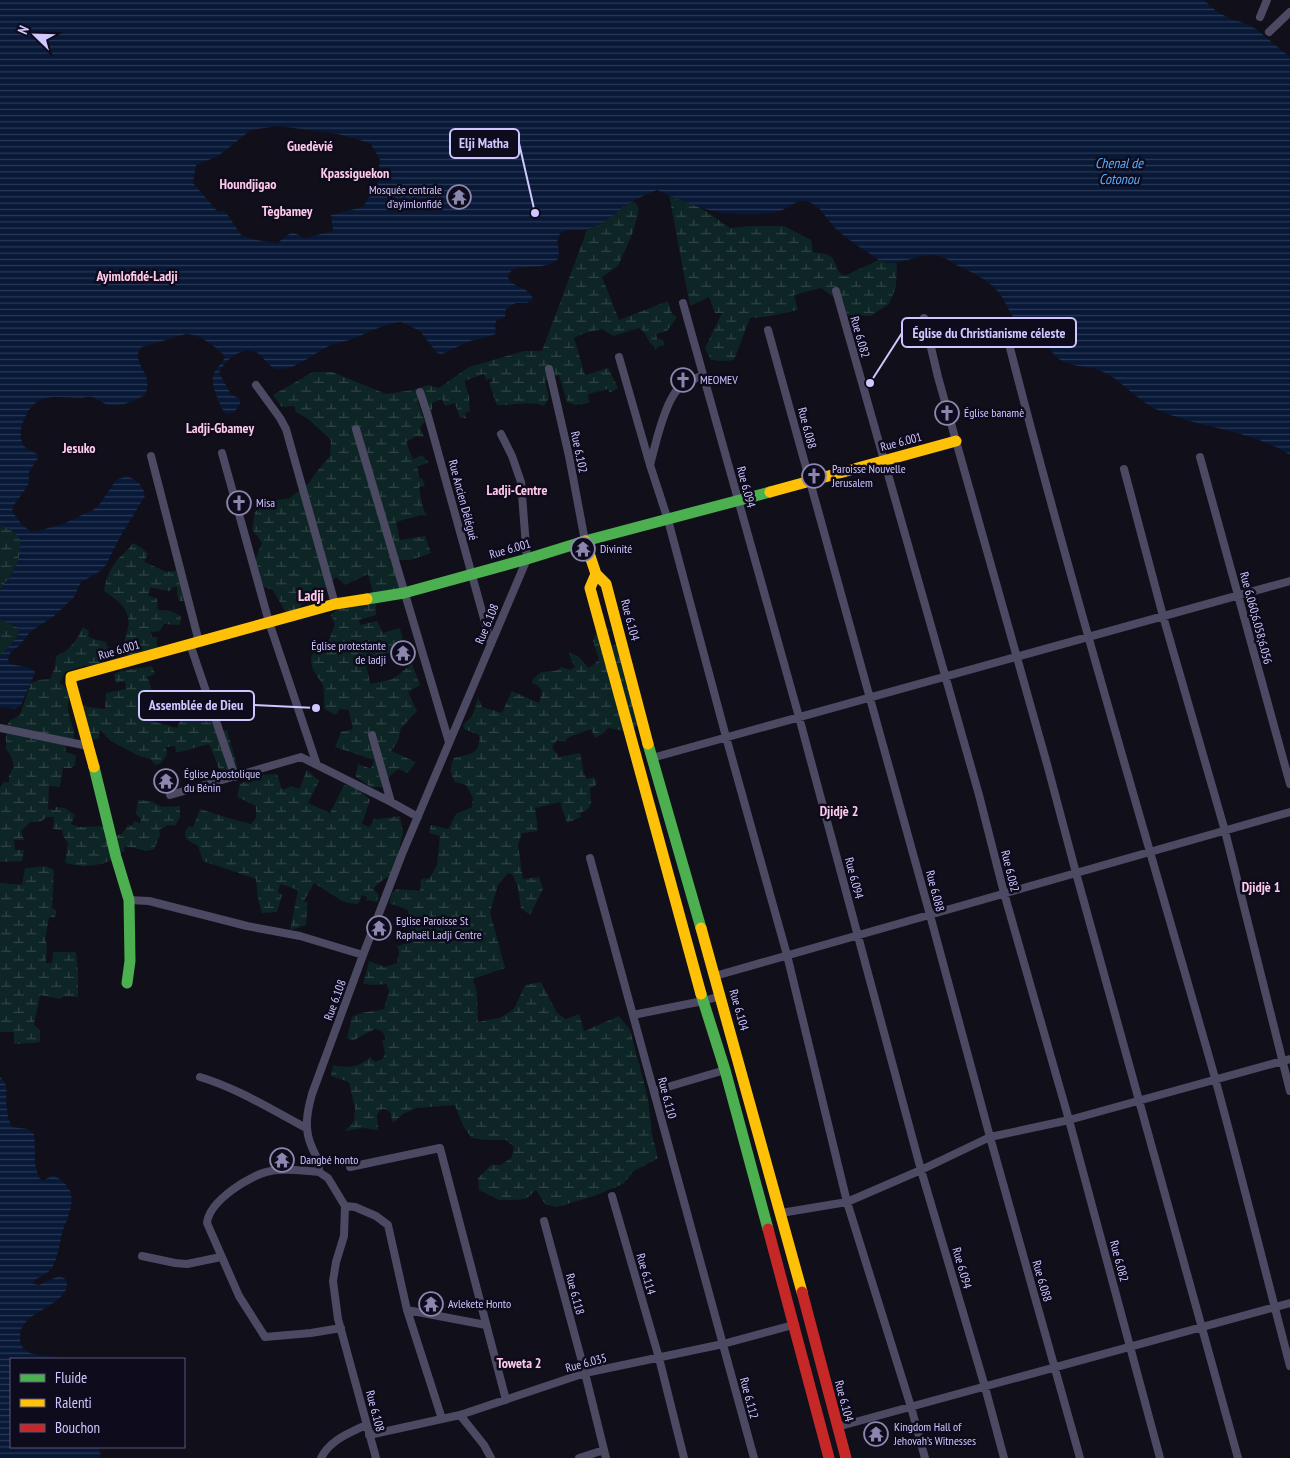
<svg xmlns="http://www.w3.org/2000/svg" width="1290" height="1458" viewBox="0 0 1290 1458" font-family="'PT Sans Narrow',sans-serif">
  <defs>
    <pattern id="wetland-marsh" width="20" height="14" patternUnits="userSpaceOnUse" patternTransform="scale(1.25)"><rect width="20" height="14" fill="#0e2525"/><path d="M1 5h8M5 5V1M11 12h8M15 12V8" fill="none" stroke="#304346"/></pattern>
    <pattern id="water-rules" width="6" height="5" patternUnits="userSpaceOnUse" patternTransform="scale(1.25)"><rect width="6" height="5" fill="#081837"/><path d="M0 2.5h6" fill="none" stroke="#2b3855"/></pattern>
  </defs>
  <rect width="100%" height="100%" fill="#110f19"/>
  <path fill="url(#wetland-marsh)" d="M669,195L701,208L730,228L749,226H784L811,240L813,252C819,253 825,253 830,256C837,260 834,270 844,276L879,260L887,263H897L896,287L889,304L871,316L847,315L843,299L838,300L821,288L794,295L798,310L771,316L750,318L734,360L726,361L711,360L705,348L722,313H715L709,297L690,306Z
    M632,201L637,204L639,210L633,232L618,266L602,277L619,320L668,301L672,314L677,317L667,331L656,334L657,339L663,340L665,345L659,346L655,350L654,346C646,342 648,333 639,328L613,336L602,329L585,333L574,338L585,375L608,368L618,388L610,393L608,389L588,394L589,403L576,405L567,402L559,375L545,381L549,398L544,406C528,400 513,406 497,405L489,383L492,382L491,379L486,380L484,374L464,381L469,396L470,411L465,413L466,418H460L455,403L445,406L442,399L432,403V411L429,416L423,395L417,400L425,422L420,427L424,437L416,436L406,442L413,459L422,455L429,463L417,466L420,479L422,478L425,486L419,487L423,508L427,516L421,515L396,522L400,540L425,536L431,553L410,560H395L402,597L376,604V615L359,620L360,625L377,621L383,633L400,628L404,648L388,653L365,658L370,684L393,679L412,664L420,685L408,692L417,711L401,728L398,741L391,751L416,762L408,773L398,769L390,776L384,787H371L356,777L358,764L371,769L374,760L335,747L341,732L353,729C352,722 349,716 349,710L340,709L336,715L324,709C324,701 325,691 322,684C317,674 308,667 312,654C327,648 330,639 335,624L331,615C343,602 357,599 373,593L368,574L345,585L336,577L319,595L301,605L297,621L291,622L273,590L258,585L253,565L262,543L252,529L255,512L270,501L290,498L310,482L314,475L330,456L331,440L308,419L296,412L294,406L282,407L273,395L313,372H332L386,394L413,390L427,385L439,388L469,367L524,351H542L587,230L600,224Z
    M2,525C37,539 16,569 0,590V526Z
    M133,543L142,548L148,554L144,562L167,572L181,570L184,601H179L177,594V587H173L170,591L161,590L151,587L148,595L157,599L158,610L171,611L181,616L180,625L164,624L160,631L151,632L152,637H157V650L132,660L123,655C123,643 125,640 128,628C132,610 117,600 104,591C106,577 112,564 122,555C126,551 130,548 133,543Z
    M0,619L17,627L19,631L18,636L0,656Z
    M83,627L89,631L88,636L93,639L106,642L107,647L118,649L99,665L83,666L65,672L60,683L69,690L68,712L74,731L73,745L67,744L65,752L76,755L75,765L71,768H63L60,787L49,786L48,809L55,810L56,807L65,808L75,815L71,824L79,827L106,826L113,859C100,867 80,867 65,863L68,843L63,836L62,830L53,829L54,817H47L40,822H30L21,831L24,840H14L15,850H24L22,861L0,862V787L4,782H9V776L14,766L11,756L6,749V729L9,721L20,715L31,683L39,680L50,679L55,667L56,656C70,651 77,640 83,627Z
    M606,627L610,630L603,636L608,646L624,644L646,717L630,732L608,728L604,733L595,738L591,729L567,738L565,742L557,740L552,747L559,757L580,753L584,774L587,779L594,777L597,783L596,785L590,788L591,804L588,809L580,813L581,817L567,823L560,802L535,808L538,831L522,833L518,845L523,879L539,877L543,889L530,915L521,908L518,888L513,875L508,873L498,885L490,912L505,968L473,979L477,993L478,1022L499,1018L514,1009L525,985L541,982L557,1013L566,1019L579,1014L584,1031L619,1016L630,1030L648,1098L652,1134L658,1158L634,1171L623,1184L594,1196L557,1207L545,1204L536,1190L526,1199L511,1200H499L479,1190L478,1178L491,1165H501L512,1157L514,1147L506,1140H487L472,1138L463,1126L455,1105L417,1108L403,1114L393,1123L390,1112L384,1109L380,1110L377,1115L378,1130L363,1128L345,1131L354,1121L355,1109L349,1082L331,1076L333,1065C346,1068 360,1068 370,1057L375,1062L383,1059L385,1053L382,1041L386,1039L382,1031L375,1029L352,1041L347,1038L352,1017C361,1011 374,1012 384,1009L389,990L386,984L374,985L363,984L369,961L385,967L397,963L399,952L397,946L412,942L408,910L389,903L392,893L397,889L420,891L421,879L430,878L437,865L440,836L429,833L431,825L448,829L456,814L472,807L473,798L466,785L455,782C450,773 449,767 454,758C468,754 482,755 479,735L464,729L463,725L473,715L478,697L482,707L502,713L512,691L539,703L542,691L537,685L532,683L533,679L541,672L555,671L562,667L570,670L575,667L569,655V652L579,657L589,668L599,660L593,640L599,628Z
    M152,666L155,674L147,677C155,691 151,704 148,720L177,728L190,695L207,700L217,733L227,730L238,769L231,775L220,771L209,744L180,752H176L175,746L166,747L167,755L161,763L156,765L150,759L139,756L111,741L100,730L99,739L87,740L82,706L105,709L106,693L126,689L125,681L116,683L114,674L121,671Z
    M307,770L319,781L308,803L330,813L344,785L356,787L370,800L362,824L370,827L374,818L378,819L400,816L403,833L393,874L381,881L373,889L379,895L377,902L366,900L367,897L362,895L358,904L348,903L342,901L314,883L304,901L308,903C306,908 307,919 306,925L290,930L298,890L280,884L278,892L282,895L277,912L262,913L258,899L256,879L203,861L198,846L186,839L185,832L189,826L193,827L200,809C217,814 233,820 251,824L256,818V806L237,797L240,784L260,775L277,774L282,790L291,786L299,789Z
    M138,800L151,801L162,807L180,806V817L175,826L168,825L159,830L160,835L154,849L147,851L125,846L124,852H120L114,836L122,834L128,825L132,826L134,821L140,823L141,819L136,814Z
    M46,866L54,870L52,908L56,910L55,917L49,918L45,940L47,944L46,963H52L53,952H76L78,973V997L64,996L60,999L40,995L34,1024L40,1031V1042L34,1043L14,1044V1032H0V883L22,885L25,868Z"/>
  <path fill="url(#water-rules)" fill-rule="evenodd" d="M0,0H1204L1216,11L1227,17L1249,25L1256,29L1290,57V455C1250,429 1201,429 1158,410C1137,401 1120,378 1099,370C1086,365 1072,368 1059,359C1053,355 1049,347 1044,342C1034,334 1023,328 1015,319C1008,311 1005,300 999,293C988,279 973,273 958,266C953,263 948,259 942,257C926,251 913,260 898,262C892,264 885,262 879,260C865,250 849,241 836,229C826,219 822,207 809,202C798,198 790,207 780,211C771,214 748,215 738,214C709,214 683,201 657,190C649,193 641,197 633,201C617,210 605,225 588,229C580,232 568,228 561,233C552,240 564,254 556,261C544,269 528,265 515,269C511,270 509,273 508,277C513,290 530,285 533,300L527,303H516L506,309L505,317L497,320L495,324L496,334L470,341L442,354L437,353L420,331L401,322C383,324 366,334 349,340C343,342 337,342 331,345C315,352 300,367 282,369C263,371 264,342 239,353C231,356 224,363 220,371L219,373L231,394L241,400C239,408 234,414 226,414C220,408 211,384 213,376C215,368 224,363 225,356C214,346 202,335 186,334L142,347L138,353C137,371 154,374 145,395C135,400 123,407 111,405C98,404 98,393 82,398C70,398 54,395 42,399C28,404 17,429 22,442C24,449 32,451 37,454L38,458L29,472V481L27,487L14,505L12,510C16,518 25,530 34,532L63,524L93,510L99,505L116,480L127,476C138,481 143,485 145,496L120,537L106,565L99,572L81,582L74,597L54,616L30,632L19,646L10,653L8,660L10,664L31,668L35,672V673L21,705L15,709L1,707L0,706V656L18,636L19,631L17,627L0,619C0,610 0,599 0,591C1,586 8,580 11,575C22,557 28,530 0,526ZM278,126L338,134L370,143L380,159L377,184L363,207L331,215L333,231L305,238L292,232L277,243L256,240L241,235L225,211L218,212L193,183L196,165L218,156L251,130Z
    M0,1077C9,1084 6,1093 6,1103C7,1111 8,1120 12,1127L28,1129L34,1134C36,1148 32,1170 42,1181L45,1180L52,1175C56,1176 58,1178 62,1181C81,1197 67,1215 62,1234C59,1245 58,1258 52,1268C47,1275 39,1276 33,1282L34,1284L39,1285L59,1276L64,1278L67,1282C69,1307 18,1310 20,1338C20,1341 21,1346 24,1349C32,1358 50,1353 60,1359H11V1447H99L101,1458H0Z"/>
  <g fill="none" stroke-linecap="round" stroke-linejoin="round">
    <path stroke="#4b4a62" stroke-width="8" d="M1260,17L1267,0
      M1269,32L1290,12
      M836,291L979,795L1004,893L1069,1120L1160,1458
      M683,303L799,717L921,1170L985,1387L1004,1458
      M924,318L938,377L956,441L1047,764L1076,873L1238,1458
      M768,330L930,915L990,1137L1080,1458
      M1010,348C1073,593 1146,835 1215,1078C1241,1174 1265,1270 1290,1366
      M619,357L650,465L668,520L726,737L787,955L847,1202L911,1407L925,1458
      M549,369L569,456L585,541
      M256,385L280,418L286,429L335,604
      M420,392L428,416L491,644
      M356,429L449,742
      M222,453L269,622L317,765
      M151,456L199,642
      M1200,457L1290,784
      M650,465C655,446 665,401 679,388C685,382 695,379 703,375
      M1124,469L1163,616L1225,831L1290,1091
      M190,644L235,777
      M0,728L88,746
      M372,735L391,802
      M652,758L1290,581
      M170,795L301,757L391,802L418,817
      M590,858L754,1458
      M129,900L149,901L247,926L300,936L363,955
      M715,976L1290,812
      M633,1015L703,1001L721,996
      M200,1077C237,1088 272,1110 306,1128
      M654,1091L725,1070
      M350,1167L440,1148L506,1400
      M319,1172C304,1171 286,1168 271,1171C251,1174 209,1201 207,1223L239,1296L265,1337L311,1333L341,1328
      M612,1196L659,1358L684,1458
      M345,1206L355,1207L376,1216L388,1225L407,1310L442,1419
      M781,1213L847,1202L921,1170L990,1137L1069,1120L1290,1059
      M544,1221L585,1373L606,1458
      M142,1256L175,1263L187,1264L221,1257
      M407,1310L486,1325
      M460,1415L484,1445L491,1458
      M837,1427L1290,1303
      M369,1435L460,1415L585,1373L723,1344L793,1325
      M321,1458C330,1440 349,1433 366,1425
      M376,1458L338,1319L333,1281L336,1262L344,1236L345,1206L328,1178L319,1172C319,1157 316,1158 311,1145C304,1128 307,1112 312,1094L363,955L402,854L527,559L521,482L512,456L501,434
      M579,1458L604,1450"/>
    <path stroke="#4caf50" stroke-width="11" d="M367,599L404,593L527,559L585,541L770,492
      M648,744L701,928
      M94,767L116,857L129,900L130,961L127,983
      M701,994L725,1070L768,1229"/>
    <path stroke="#ffc107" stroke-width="11" d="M770,492L956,441
      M585,541L596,574L606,584L648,744
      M596,574L590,588L701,994
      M94,767L71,683V677L335,604L367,599
      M701,928L802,1292"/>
    <path stroke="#c62828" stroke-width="11" d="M768,1229L829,1458
      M802,1292L846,1458"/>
  </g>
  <defs>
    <g id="temple-ring" transform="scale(1.25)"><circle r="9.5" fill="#0e0b1d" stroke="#8c87ae" stroke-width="1.5"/><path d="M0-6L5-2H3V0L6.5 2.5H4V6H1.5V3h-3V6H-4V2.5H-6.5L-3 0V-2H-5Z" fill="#8c87ae"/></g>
    <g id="church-ring" transform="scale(1.25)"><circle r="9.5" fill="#0e0b1d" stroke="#8c87ae" stroke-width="1.5"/><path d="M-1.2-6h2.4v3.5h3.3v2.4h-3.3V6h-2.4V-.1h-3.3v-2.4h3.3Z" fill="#8c87ae"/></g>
  </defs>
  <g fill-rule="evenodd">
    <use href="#temple-ring" x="459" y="197"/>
    <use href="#church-ring" x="683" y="380"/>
    <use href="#church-ring" x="947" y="413"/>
    <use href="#church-ring" x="814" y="476"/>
    <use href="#church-ring" x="239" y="503"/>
    <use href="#temple-ring" x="583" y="549"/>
    <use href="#temple-ring" x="403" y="653"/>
    <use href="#temple-ring" x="166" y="781"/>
    <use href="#temple-ring" x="379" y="928"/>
    <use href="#temple-ring" x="282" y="1160"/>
    <use href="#temple-ring" x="431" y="1304"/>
    <use href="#temple-ring" x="876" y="1434"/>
  </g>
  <g text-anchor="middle" stroke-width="5" stroke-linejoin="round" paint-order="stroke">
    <g font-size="12" fill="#cfc7ff" stroke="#0e0b1d" text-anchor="start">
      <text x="442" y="194" text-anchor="end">Mosquée centrale<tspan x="442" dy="14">d'ayimlonfidé</tspan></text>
      <text x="700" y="384">MEOMEV</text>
      <text x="964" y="417">Église banamè</text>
      <text x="832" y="473">Paroisse Nouvelle<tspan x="832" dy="14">Jerusalem</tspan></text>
      <text x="256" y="507">Misa</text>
      <text x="600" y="553">Divinité</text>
      <text x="386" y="650" text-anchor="end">Église protestante<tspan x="386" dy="14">de ladji</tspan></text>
      <text x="184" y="778">Église Apostolique<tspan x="184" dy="14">du Bénin</tspan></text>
      <text x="396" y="925">Eglise Paroisse St<tspan x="396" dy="14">Raphaël Ladji Centre</tspan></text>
      <text x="300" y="1164">Dangbé honto</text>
      <text x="448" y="1308">Avlekete Honto</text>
      <text x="894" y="1431">Kingdom Hall of<tspan x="894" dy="14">Jehovah’s Witnesses</tspan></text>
    </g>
    <g font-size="12" fill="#cfc7ff" stroke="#0e0b1d">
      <text transform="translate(860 337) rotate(74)" y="4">Rue 6.082</text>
      <text transform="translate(807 428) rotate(75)" y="4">Rue 6.088</text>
      <text transform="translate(901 442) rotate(-15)" y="4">Rue 6.001</text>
      <text transform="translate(579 452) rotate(78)" y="4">Rue 6.102</text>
      <text transform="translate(746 487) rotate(75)" y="4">Rue 6.094</text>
      <text transform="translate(463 500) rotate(75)" y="4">Rue Ancien Délégué</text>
      <text transform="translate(510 549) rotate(-16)" y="4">Rue 6.001</text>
      <text transform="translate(1256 618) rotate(75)" y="4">Rue 6.060;6.058;6.056</text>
      <text transform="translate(630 620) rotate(75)" y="4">Rue 6.104</text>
      <text transform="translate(487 624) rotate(-67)" y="4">Rue 6.108</text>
      <text transform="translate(119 650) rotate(-16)" y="4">Rue 6.001</text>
      <text transform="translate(1010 871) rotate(76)" y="4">Rue 6.082</text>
      <text transform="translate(854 878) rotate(75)" y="4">Rue 6.094</text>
      <text transform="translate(935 891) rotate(75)" y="4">Rue 6.088</text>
      <text transform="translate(335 1000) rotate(-70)" y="4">Rue 6.108</text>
      <text transform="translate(739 1010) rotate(74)" y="4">Rue 6.104</text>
      <text transform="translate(667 1098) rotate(75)" y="4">Rue 6.110</text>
      <text transform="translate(1119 1261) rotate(75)" y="4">Rue 6.082</text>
      <text transform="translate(962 1268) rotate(74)" y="4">Rue 6.094</text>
      <text transform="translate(646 1274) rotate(74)" y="4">Rue 6.114</text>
      <text transform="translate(1042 1281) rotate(74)" y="4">Rue 6.088</text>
      <text transform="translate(575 1294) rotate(75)" y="4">Rue 6.118</text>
      <text transform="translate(586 1363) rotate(-15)" y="4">Rue 6.035</text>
      <text transform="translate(749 1398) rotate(75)" y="4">Rue 6.112</text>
      <text transform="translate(844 1401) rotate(75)" y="4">Rue 6.104</text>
      <text transform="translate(375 1411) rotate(75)" y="4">Rue 6.108</text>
    </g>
    <g font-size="14" font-weight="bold" fill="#ffc9ea" stroke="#0e0b1d">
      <text x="310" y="151">Guedèvié</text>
      <text x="355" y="178">Kpassiguekon</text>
      <text x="248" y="189">Houndjigao</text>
      <text x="287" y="216">Tègbamey</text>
      <text x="137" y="281">Ayimlofidé-Ladji</text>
      <text x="220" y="433">Ladji-Gbamey</text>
      <text x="79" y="453">Jesuko</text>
      <text x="517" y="495">Ladji-Centre</text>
      <text x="839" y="816">Djidjè 2</text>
      <text x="1261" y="892">Djidjè 1</text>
      <text x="519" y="1368">Toweta 2</text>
    </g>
    <g font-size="14" font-style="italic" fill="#55adff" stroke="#0e0b1d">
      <text x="1119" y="168">Chenal de<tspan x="1119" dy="16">Cotonou</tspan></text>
    </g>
    <g font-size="15" font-weight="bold" fill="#ffc9ea" stroke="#0e0b1d">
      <text x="311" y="601">Ladji</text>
    </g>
  </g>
  <path fill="none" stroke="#cfc7ff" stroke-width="2" d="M535 213L519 143M870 383L902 333M316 708L254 705"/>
  <g fill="#cfc7ff" stroke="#0e0b1d" stroke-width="2">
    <circle cx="535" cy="213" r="5"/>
    <circle cx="870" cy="383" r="5"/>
    <circle cx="316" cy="708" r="5"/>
  </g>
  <g fill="#0e0b1d" stroke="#cfc7ff" stroke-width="2">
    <rect x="450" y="129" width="69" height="29" rx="5"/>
    <rect x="902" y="318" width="174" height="29" rx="5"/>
    <rect x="139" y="691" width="115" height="29" rx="5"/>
  </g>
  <g font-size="14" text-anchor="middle" font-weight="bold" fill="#cfc7ff">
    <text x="484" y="148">Elji Matha</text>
    <text x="989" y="338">Église du Christianisme céleste</text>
    <text x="196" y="710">Assemblée de Dieu</text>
  </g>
  <rect x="10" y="1358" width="175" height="90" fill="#0e0b1d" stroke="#5b5677"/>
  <rect x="20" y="1374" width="25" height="8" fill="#4caf50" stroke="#5b5677"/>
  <text x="55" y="1383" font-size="15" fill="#cfc7ff">Fluide</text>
  <rect x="20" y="1399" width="25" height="8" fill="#ffc107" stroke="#5b5677"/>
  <text x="55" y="1408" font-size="15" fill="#cfc7ff">Ralenti</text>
  <rect x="20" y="1424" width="25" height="8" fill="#c62828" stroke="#5b5677"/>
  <text x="55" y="1433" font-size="15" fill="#cfc7ff">Bouchon</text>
  <g transform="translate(35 35) rotate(293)" stroke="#0e0b1d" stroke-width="4" paint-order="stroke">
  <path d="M0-4L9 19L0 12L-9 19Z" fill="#cfc7ff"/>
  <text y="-8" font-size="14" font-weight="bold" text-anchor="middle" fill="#cfc7ff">N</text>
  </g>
</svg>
